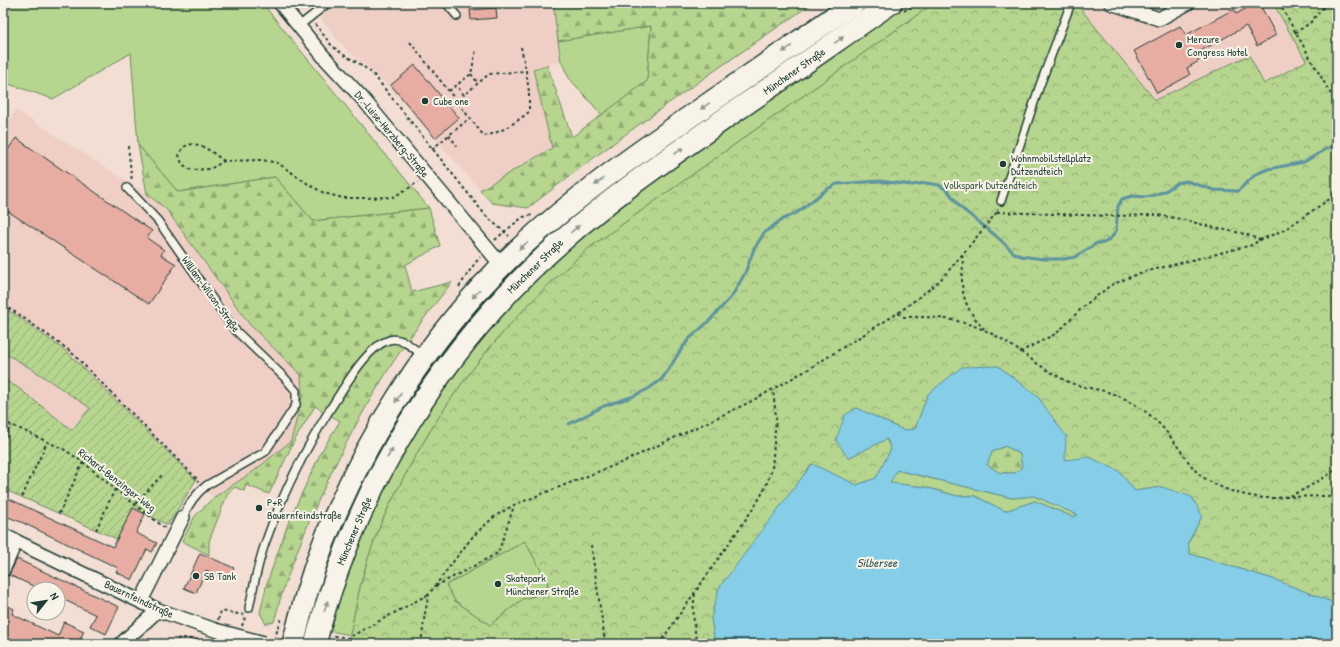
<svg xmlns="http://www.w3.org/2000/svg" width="1340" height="647" viewBox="0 0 1340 647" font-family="'Patrick Hand',sans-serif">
  <defs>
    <pattern id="forest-firs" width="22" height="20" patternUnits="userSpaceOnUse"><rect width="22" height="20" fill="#b6d58e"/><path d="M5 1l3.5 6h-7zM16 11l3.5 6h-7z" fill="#93ae75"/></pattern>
    <pattern id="park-crowns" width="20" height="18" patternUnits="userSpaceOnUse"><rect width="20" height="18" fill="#b6d58e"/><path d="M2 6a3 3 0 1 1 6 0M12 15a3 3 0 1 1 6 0" fill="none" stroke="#93ae75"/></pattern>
    <pattern id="garden-furrows" width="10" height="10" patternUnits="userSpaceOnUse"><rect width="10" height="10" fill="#b6d58e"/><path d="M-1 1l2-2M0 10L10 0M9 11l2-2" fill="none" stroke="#93ae75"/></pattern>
  </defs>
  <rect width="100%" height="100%" fill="#f2ded3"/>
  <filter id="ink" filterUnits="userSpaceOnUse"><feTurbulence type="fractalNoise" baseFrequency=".025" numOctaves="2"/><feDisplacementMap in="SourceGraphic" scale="8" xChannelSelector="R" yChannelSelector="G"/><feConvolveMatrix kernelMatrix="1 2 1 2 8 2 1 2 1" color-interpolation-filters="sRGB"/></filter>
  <g filter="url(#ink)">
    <path fill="#efcfc5" d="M309,3H553L558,41L561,61L533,69L552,148L480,190L387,85L341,44Z
      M1076,3H1273L1306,61L1264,85L1249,55L1155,100Z
      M16,110L147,194L166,209L250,325L301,375L302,398L291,441L254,471L213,498L67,352L16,315L3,308V130Z
      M3,352L35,371L90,408L72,430L17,387L3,379Z"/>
    <path fill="#b6d58e" stroke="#6a8961" d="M3,3H262L429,208L313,221L275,177L178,192L138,145L131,53L53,99L3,82Z
      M910,3H934L589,248C510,316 450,388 402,481C390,503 379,526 371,550C361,577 356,607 350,635L326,630L348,556L443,379L572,238L860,35Z
      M651,26L647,81L602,115L569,78L561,61L558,41Z
      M896,470L1012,498L1034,496L1079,515L1073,517L1035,501L1005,511L975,496H957L925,487L890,483Z
      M525,541L548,583L546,593L523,599L490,625L455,601L446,585Z"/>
    <path fill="url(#forest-firs)" stroke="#6a8961" d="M553,3H813C716,69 620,136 528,208L492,203L480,190L552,148L533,69L547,65L572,137L647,81L651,26L558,41Z
      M138,145L178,192L275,177L313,221L429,208L440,246L405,265L412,292L452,282C429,312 405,342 385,375C346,438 313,506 288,576C282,591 278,607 274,622L266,624L260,613L267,583L289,521L321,452L340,421L315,406L293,443L269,494L246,485L244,491L235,487L228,493L209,541V555L182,541L195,516L213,498L254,471L291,441L302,398L301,375L250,325L166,209L147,194Z
      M1005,446L1020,454L1022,467L1015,473H1000L987,465L992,452Z"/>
    <path fill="url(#park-crowns)" stroke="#6a8961" fill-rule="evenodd" d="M934,3H1076L1155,100L1249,55L1264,84L1306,61L1273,3H1337V604L1273,579L1190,554L1188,543L1202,516L1162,487L1135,491L1119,471L1065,460L1038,397L998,366L928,394L915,429L903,430L857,408L848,458L886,439L891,449L876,478L857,485L811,464L711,618L715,644H348C355,613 360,580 371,550C379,526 390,503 402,481C450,388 510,316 589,248ZM525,541L548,583L546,593L523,599L490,625L455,601L446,585Z"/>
    <path fill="url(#garden-furrows)" stroke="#6a8961" d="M3,308L16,315L67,352L196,480L168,525L133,508L117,539L3,489V379L17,387L72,430L90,408L35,371L3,352Z"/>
    <path fill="#86cee7" stroke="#5d949f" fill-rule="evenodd" d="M998,366L1038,397L1066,436L1065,460L1089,457L1119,471L1135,491L1162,487L1192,497L1202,516L1188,543L1190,554L1273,579L1337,604V644H715L711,618L719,588L812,464L857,485L876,478L891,449L887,439L848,458L836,440L845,415L857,408L903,430L915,429L928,394L962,367ZM1005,446L1020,454L1022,467L1015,473H1000L987,465L992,452ZM897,470L1012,498L1034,496L1078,515L1073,517L1035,501L1005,511L975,496H957L925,487L890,483Z"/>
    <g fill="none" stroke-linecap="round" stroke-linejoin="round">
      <path stroke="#5d949f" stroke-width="3" d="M569,424L604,406L634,396L648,389L661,380L669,369L678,354L689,339L709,321L732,296L745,273L754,249L764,233L781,220L798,212L827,189L837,184L879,181L912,185L926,183L939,185L948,191L960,207L996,236L1014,253L1021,256L1043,259H1064L1075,257L1097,243H1104L1111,238L1116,231L1118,206L1122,199L1132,196L1145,197L1155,195L1167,190L1177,183L1186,181L1214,190L1238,191L1256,174L1268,169L1304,162L1337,143"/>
    </g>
    <path fill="#e7ada3" stroke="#1f3d34" d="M1256,3H1259L1276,35L1257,46L1246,26L1195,54L1199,61L1187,68L1190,75L1157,93L1134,51L1180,26L1186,35L1234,9L1236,14Z
      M496,8L497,18L471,20L470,10Z
      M415,65L459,118L435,138L391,85Z
      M16,138L152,231L147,238L164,250L161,255L176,264L149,304L3,208V157Z
      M3,496L113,547L133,508L145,514L136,533L157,543L152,552L147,549L132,580L116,572L118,568L21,522L3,515Z
      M200,553L234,568L229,580L206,570L196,593L184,588Z
      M17,559L119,607L106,634L90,626L96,615L58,597V589H40L9,575Z
      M3,603L14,609L12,614L58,636L64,622L84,631L78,644H3Z"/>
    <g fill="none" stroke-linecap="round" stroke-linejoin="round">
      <g stroke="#1f3d34" stroke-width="10">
        <path id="lane" d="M446,3L457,16
          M299,26L328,3
          M127,188L158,221L233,328L284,377L296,391V405L265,452L207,485C195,494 189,504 183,517
          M1001,201L1040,85L1071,3
          M249,608C254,585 258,561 267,538C285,487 310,440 339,395C350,378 369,346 389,340C402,336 414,349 423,356"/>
      </g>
      <g stroke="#1f3d34" stroke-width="16">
        <path id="street" d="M280,3L324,57L363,99L502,266
          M1111,3L1159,19L1188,3
          M3,535L158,610L215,630
          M3,570L16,541
          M141,601L183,517
          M121,644L158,610"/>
      </g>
      <g stroke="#1f3d34" stroke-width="24">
        <path id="primary" d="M293,644C301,611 310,579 322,547C365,436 433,329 520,248C575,197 636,154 698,111C750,75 802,39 854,3
          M315,644C356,487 441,347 563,240C616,193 676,153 734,112C787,76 839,39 891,3"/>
      </g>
      <path stroke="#1f3d34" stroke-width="2" stroke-dasharray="3 3" stroke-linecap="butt" d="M299,3L305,11
        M1279,3L1337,105
        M1332,3L1337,6
        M904,11L916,3
        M315,24L332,46L344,55L360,64L373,74L486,216L509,236
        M1295,33L1310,23L1327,3
        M410,42L484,136C501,133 516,122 529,112V92L526,71L489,74L464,95L456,85
        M521,47L526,71
        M471,74L478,83
        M449,91L471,74L476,50
        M449,135L457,146
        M128,146L132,181
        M432,149L470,118
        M224,161C214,154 197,138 184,147C182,149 180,153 179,155L182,164L191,170L210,169L224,161L262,160L278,163L311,186L324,193L343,198H366L393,197L409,188L418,182
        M997,212L1111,216L1157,215L1176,218L1216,228L1245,234L1260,240
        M495,240L504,232L523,217L532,215
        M962,255C964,264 962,272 962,281C962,301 971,315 984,329
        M459,287C466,277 472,266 480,257
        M3,305L18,314L70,351L198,480V482
        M898,313L904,317C941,316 970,320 1003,340C1025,354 1045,371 1069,382C1081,388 1095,388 1107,392C1119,395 1130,401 1140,408C1164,423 1177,447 1194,469C1211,489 1258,502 1284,497C1300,494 1323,478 1337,469
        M1020,352L1057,333L1084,306L1111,285L1140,273L1252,245L1260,240L1284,230L1337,194
        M3,421L65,450L83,462L115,489L165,528
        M3,443L11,425
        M22,497L47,442
        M1285,497L1325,496L1337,499
        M135,504L162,475
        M59,514L83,462
        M96,530L115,489
        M591,545L605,641L603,644
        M436,586L498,553L514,506
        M695,594C692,611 694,627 697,644
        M218,620L221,611L244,615
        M242,626L246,615
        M334,636L348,638L429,594
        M144,638L149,644
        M275,639L279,623L283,617
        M175,644L176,639L186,638L209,643L210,641
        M421,644L425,613L429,594L456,558L474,535L495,516L514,505L623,462L748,403L807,370L898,313L931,288L943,277L962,255L997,212L998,209
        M659,644L757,503L766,486L772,469L776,418L773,390"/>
      <use href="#lane" stroke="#f7f3e8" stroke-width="7"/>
      <use href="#street" stroke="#f7f3e8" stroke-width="13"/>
      <use href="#primary" stroke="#f7f3e8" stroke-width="21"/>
      <g stroke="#1f3d34" stroke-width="16" stroke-linecap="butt">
        <path id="street-bridge" d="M215,630L264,643"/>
      </g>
      <use href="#street-bridge" stroke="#f7f3e8" stroke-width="13"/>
    </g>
    <defs><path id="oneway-solid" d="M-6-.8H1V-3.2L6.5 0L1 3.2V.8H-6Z"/></defs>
    <g fill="#8b988e">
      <use href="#oneway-solid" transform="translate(839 40) rotate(-35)"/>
      <use href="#oneway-solid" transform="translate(787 49) rotate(145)"/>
      <use href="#oneway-solid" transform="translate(705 106) rotate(145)"/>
      <use href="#oneway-solid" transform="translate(679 151) rotate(-35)"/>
      <use href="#oneway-solid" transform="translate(599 182) rotate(143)"/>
      <use href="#oneway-solid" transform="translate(575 229) rotate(-40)"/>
      <use href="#oneway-solid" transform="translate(523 246) rotate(138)"/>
      <use href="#oneway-solid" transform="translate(476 294) rotate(132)"/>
      <use href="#oneway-solid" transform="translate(398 398) rotate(123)"/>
      <use href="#oneway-solid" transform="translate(390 453) rotate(-61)"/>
      <use href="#oneway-solid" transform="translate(326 606) rotate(-73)"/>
    </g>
  </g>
  <g fill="#1f3d34" stroke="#f7f3e8" stroke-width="1.5">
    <circle cx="1179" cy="45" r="4"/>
    <circle cx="425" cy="101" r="4"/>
    <circle cx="1003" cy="164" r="4"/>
    <circle cx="259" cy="508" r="4"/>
    <circle cx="196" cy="576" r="4"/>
    <circle cx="498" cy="584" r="4"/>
  </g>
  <g text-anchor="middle" stroke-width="4" stroke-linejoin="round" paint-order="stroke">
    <g font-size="11" fill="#1f3d34" stroke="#f7f3e8" text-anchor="start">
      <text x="1187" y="43">Mercure<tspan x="1187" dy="13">Congress Hotel</tspan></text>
      <text x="433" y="105">Cube one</text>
      <text x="1011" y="162">Wohnmobilstellplatz<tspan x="1011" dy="13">Dutzendteich</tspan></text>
      <text x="267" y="506">P+R<tspan x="267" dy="13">Bauernfeindstraße</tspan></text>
      <text x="204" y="580">SB Tank</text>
      <text x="506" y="582">Skatepark<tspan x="506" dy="13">Münchener Straße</tspan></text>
    </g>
    <g font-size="11" fill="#1f3d34" stroke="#f7f3e8">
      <text transform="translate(794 71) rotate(-35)" y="4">Münchener Straße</text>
      <text transform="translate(392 134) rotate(50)" y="4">Dr.-Luise-Herzberg-Straße</text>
      <text transform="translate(535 266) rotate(-44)" y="4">Münchener Straße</text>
      <text transform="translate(211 294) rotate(54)" y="4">William-Wilson-Straße</text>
      <text transform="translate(117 480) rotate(38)" y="4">Richard-Benzinger-Weg</text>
      <text transform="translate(354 531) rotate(-67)" y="4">Münchener Straße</text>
      <text transform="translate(139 599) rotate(25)" y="4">Bauernfeindstraße</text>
    </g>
    <g font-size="11" fill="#3d5b46" stroke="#f7f3e8">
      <text x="990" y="189">Volkspark Dutzendteich</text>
    </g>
    <g font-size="12" font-style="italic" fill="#345a58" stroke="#f7f3e8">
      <text x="877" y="567">Silbersee</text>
    </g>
  </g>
  <rect width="1340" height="647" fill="none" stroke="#f7f3e8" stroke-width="16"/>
  <rect x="8" y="8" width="1324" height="631" fill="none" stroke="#1f3d34" stroke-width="1.5" filter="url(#ink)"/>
  <g transform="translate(46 601) rotate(60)"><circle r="19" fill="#f7f3e8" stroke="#a1aaa0"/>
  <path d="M0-3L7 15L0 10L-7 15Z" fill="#1f3d34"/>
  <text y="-6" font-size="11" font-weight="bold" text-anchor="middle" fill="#1f3d34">N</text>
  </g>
</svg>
